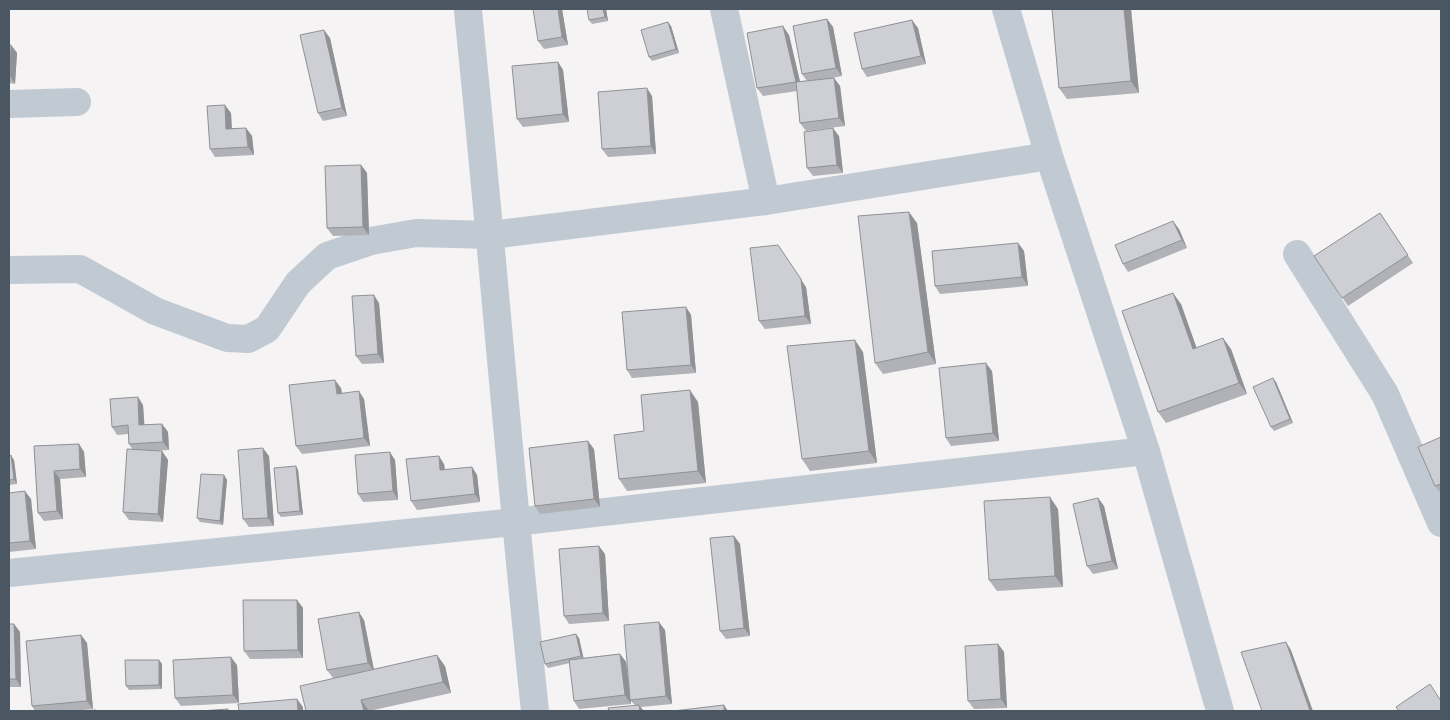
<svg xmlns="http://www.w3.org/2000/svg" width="1450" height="720" viewBox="0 0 1450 720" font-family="'Public Sans',sans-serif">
  <rect width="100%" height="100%" fill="#f5f3f3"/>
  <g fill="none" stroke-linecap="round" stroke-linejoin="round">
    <path stroke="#c1cad2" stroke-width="28" d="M724,9L766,201
      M1006,9L1049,156L1146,451L1220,711
      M468,11C492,244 510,478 535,711
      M9,104L77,102
      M1297,254L1385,394L1441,523
      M9,270L80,269L155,311L227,338L248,339L267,329L298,283L327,256L371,241L416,233L491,235L766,201L1049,156
      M9,573L515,522L1146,451"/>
  </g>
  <path fill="#b0b2b7" d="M562,9L568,45L544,49L538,41Z
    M606,9L608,21L592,24L589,20Z
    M1052,9H1131L1139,93L1067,99L1059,88Z
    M827,19L833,27L842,76L827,79L834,78L840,86L845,126L806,131L800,123L797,91L763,96L757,88L789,35L800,82L807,81L802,74Z
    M671,26L679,53L652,61L649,57Z
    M918,28L926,64L867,77L862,69Z
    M330,38L347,116L323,121L318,113Z
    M9,45H11L17,53L15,84L9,83Z
    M558,62L563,70L569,122L523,127L517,119Z
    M652,96L656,154L608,157L602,149Z
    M231,113L232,128H246L252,136L254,155L215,157L210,149Z
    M839,136L843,173L813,176L807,168Z
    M361,165L367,173L369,235L333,236L327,228Z
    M1380,213L1413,263L1348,306L1314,256Z
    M917,223L936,364L883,374L875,363Z
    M1179,229L1187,248L1128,272L1123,264Z
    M1018,243L1024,251L1028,286L940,294L935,286Z
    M806,287L811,324L765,329L759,321Z
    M379,303L384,363L362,364L356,356Z
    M1181,304L1196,348L1231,349L1247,394L1166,423L1158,412Z
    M686,307L691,315L696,373L632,378L627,370Z
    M863,352L877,463L810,471L802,459Z
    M992,371L999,441L951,446L946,438Z
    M1276,382L1293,423L1274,431L1271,427Z
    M341,388L342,393L364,399L370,446L302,454L296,446Z
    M138,397L143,405L144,425L162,424L168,432L169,450L154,451H162L168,460L163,522L129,520L123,512L133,450L129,444L128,434L117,435L112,427Z
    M698,402L706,483L627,491L619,479L644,431Z
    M1441,437V494L1435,486Z
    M79,444L84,452L86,477L60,479L63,519L44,521L38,513L34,446Z
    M594,449L600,507L540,514L535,506Z
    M9,456L14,460L17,484L9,485Z
    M269,456L274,526L249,527L243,519Z
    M395,460L398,500L363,502L358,494Z
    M444,464L445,470L472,467L477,475L480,502L417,510L411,501Z
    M296,466L298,470L303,515L281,517L278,513Z
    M224,475L227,480L223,525L200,522L197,518Z
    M9,493L31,499L36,549L9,552Z
    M1098,498L1104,506L1118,569L1093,574L1087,566Z
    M1058,509L1063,587L997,591L989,580Z
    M734,536L740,544L750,636L726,639L720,631Z
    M605,554L609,621L569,624L564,616Z
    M297,600L303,608V658L250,659L244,651Z
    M364,620L374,669L445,666L451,693L369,711L333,678L327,670Z
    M9,624H14L20,632L21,687H9Z
    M665,630L672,704L641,707L635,705L630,700Z
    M81,635L87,643L93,709L71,711H35L32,706Z
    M579,638L583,658L620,654L626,662L631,704L579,709L574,701L570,663L548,668L545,664Z
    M998,644L1004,652L1007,708L974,709L968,701Z
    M159,660L162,664V689L129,690L126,686Z
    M237,665L239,703L181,706L175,698Z"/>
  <path fill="#909195" d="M558,9H562L568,45L562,37Z
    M603,9H606L608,21L605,17Z
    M1124,9H1131L1139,93L1131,81Z
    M827,19L833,27L842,76L836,68Z
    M912,20L918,28L926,64L921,56Z
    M668,22L671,26L679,53L676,49Z
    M783,26L789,35L802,90L796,82Z
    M324,30L330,38L347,116L342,108Z
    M11,45L17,53L15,84L10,76Z
    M558,62L563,70L569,122L563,114Z
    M834,78L840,86L845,126L839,118Z
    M647,88L652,96L656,154L651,146Z
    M225,105L231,113L232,137L226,129Z
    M246,128L252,136L254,155L248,147Z
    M833,128L839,136L843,173L837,165Z
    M361,165L367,173L369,235L363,227Z
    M909,212L917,223L936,364L928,352Z
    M1173,221L1179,229L1187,248L1182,240Z
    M1018,243L1024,251L1028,286L1022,277Z
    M778,245L806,287L811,324L805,316Z
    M1173,293L1181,304L1201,360L1193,349Z
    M374,295L379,303L384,363L378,354Z
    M686,307L691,315L696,373L691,365Z
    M1223,338L1231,349L1247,394L1239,383Z
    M855,340L863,352L877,463L869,451Z
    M986,363L992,371L999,441L993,433Z
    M1273,378L1276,382L1293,423L1290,419Z
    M335,380L341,388L343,402L337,394Z
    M690,390L698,402L706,483L698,471Z
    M359,391L364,399L370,446L364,438Z
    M138,397L143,405L145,433L139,425Z
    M162,424L168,432L169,450L163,442Z
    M588,441L594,449L600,507L594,499Z
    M79,444L84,452L86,477L80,469Z
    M263,448L269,456L274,526L268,518Z
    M162,451L168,460L163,522L158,514Z
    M390,452L395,460L398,500L393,491Z
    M11,455L14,460L17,484L14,479Z
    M439,456L444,464L446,478L440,470Z
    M296,466L298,470L303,515L300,511Z
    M472,467L477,475L480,502L475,494Z
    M54,471L60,479L63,519L57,511Z
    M224,475L227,480L223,525L220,521Z
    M25,491L31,499L36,549L30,541Z
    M1050,497L1058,509L1063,587L1055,576Z
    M1098,498L1104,506L1118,569L1112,561Z
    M734,536L740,544L750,636L744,628Z
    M599,546L605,554L609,621L603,613Z
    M297,600L303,608V658L298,650Z
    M359,612L364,620L374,671L368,663Z
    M659,622L665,630L672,704L666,696Z
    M14,624L20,632L21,687L16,679Z
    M576,634L579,638L584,660L581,656Z
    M81,635L87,643L93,709L87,701Z
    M1286,642L1291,650L1313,711H1310Z
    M998,644L1004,652L1007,708L1001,699Z
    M620,654L626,662L631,704L625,695Z
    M437,655L445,666L451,693L443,682Z
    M231,657L237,665L239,703L233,695Z
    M159,660L162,664V689L159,685Z
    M297,699L303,707V711H298Z
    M361,700L369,711H364Z
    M639,705L644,711H640Z
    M724,705L728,711H724Z"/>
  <path fill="#cdcfd5" stroke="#909195" d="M533,9H558L562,37L538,41Z
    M587,9H603L605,17L589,20Z
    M1052,9H1124L1131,81L1059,88Z
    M827,19L836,68L802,74L793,26Z
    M912,20L921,56L862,69L854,33Z
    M668,22L676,49L649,57L641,30Z
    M783,26L796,82L757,88L747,33Z
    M324,30L342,108L318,113L300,35Z
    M9,45H11L10,76H9Z
    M558,62L563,114L517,119L512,66Z
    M834,78L839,118L800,123L796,82Z
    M647,88L651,146L602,149L598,92Z
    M225,105L226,129L246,128L248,147L210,149L207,106Z
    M833,128L837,165L807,168L804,132Z
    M361,165L363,227L327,228L325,166Z
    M909,212L928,352L875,363L858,216Z
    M1380,213L1408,255L1342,298L1314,256Z
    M1173,221L1182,240L1123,264L1115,245Z
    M1018,243L1022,277L935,286L932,251Z
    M778,245L801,279L805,316L759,321L750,248Z
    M1173,293L1193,349L1223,338L1239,383L1158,412L1122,311Z
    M374,295L378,354L356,356L352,296Z
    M686,307L691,365L627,370L622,312Z
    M855,340L869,451L802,459L787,346Z
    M986,363L993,433L946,438L939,368Z
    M1273,378L1290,419L1271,427L1253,387Z
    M335,380L337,394L359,391L364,438L296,446L289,385Z
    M690,390L698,471L619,479L614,435L644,431L641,395Z
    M138,397L139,425L162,424L163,442L129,444L128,425L112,427L110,399Z
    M1441,437V484L1435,486L1418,447Z
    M588,441L594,499L535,506L529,448Z
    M79,444L80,469L54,471L57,511L38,513L34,446Z
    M263,448L268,518L243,519L238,450Z
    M127,449L162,451L158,514L123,512Z
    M390,452L393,491L358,494L355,455Z
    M11,455L14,479L9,480V456Z
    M439,456L440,470L472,467L475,494L411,501L406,459Z
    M296,466L300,511L278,513L274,468Z
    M201,474L224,475L220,521L197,518Z
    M25,491L30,541L9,543V493Z
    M1050,497L1055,576L989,580L984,501Z
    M1098,498L1112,561L1087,566L1073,504Z
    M734,536L744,628L720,631L710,538Z
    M599,546L603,613L564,616L559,549Z
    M243,600H297L298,650L244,651Z
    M359,612L368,663L327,670L318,619Z
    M659,622L666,696L630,700L624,625Z
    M9,624H14L16,679H9Z
    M576,634L581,656L545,664L540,642Z
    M81,635L87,701L32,706L26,641Z
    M1286,642L1310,711H1262L1241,652Z
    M998,644L1001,699L968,701L965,646Z
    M620,654L625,695L574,701L569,660Z
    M437,655L443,682L361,700L364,711H306L300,686Z
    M231,657L233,695L175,698L173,660Z
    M125,660H159V685L126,686Z
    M1430,684L1441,701V711H1399L1396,707Z
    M297,699L298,711H239L238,704Z
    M639,705L640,711H609L608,708Z
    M724,705V711H673Z
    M228,709V711H200Z
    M96,710V711H79Z"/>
  <rect width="1450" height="720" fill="none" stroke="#4a5661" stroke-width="20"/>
</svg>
